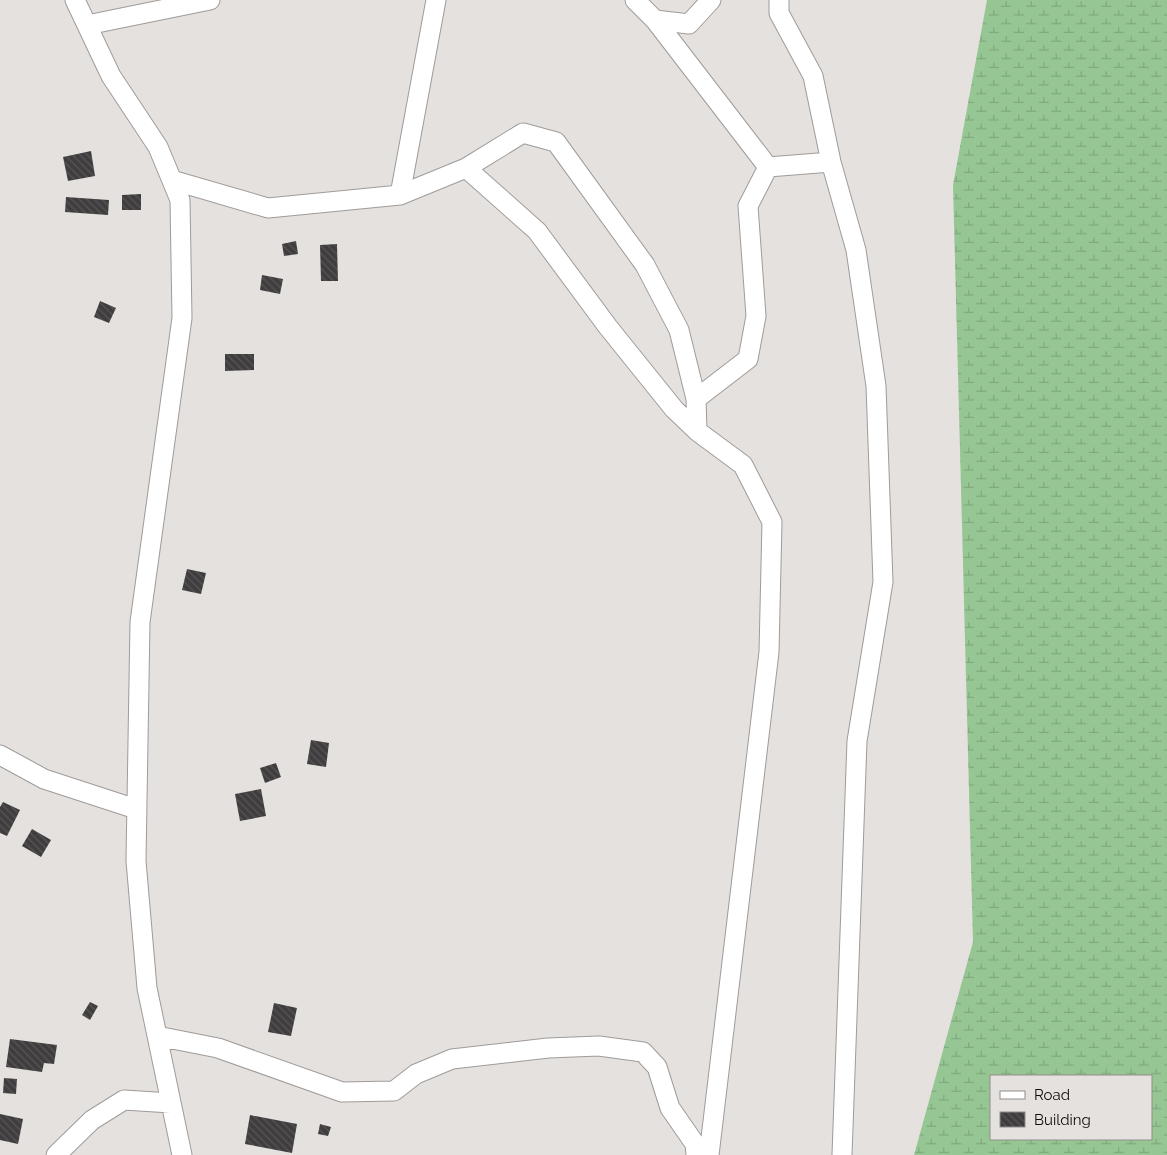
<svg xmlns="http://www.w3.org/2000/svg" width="1167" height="1155" viewBox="0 0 1167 1155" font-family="Raleway,sans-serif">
  <defs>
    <pattern id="wetland-marsh" width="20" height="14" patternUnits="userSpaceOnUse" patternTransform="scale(1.25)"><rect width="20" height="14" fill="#96c693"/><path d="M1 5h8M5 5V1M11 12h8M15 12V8" fill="none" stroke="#80a97e"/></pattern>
    <pattern id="building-back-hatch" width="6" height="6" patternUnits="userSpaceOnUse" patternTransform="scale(1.25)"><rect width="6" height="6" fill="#403d3f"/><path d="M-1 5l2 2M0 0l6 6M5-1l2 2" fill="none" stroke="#585557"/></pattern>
  </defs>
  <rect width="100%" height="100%" fill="#e5e1de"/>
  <path fill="url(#wetland-marsh)" fill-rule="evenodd" d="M987,0H1167V1155H914L973,942L953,185ZM991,1076H1151V1139H991Z"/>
  <path fill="url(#building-back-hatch)" d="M91,151L95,176L68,181L63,157Z
    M141,194V210H122V195Z
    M66,197L109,200L108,215L65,212Z
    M296,241L298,254L284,256L282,244Z
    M337,244L338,281H321L320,245Z
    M262,275L283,279L280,294L260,290Z
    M100,301L116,308L109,323L94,317Z
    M225,354H254V370L225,371Z
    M187,569L206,573L201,594L182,590Z
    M311,740L329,743L326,767L307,764Z
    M276,763L281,777L265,783L260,768Z
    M261,789L266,816L240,821L235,794Z
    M3,802L20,810L7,836L0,833V807Z
    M32,829L51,840L41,857L22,846Z
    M90,1002L98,1006L90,1020L82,1015Z
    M274,1003L297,1008L291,1036L268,1032Z
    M10,1039L57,1045L54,1064L44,1063L42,1072L6,1067Z
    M4,1078L17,1079L16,1094L3,1093Z
    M0,1114L23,1119L18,1144L0,1140Z
    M250,1115L297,1124L292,1153L245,1144Z
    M320,1124L331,1127L328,1136L318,1134Z"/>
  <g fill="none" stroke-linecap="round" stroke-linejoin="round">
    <g stroke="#9f9b99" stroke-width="21">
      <path id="minor" d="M75,0L111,76L158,147L180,200L182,318L140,622L136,861L147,988L182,1155
        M635,0L655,20
        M711,0L689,24L655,20L768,167L831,162
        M779,0V13L813,76L831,162L856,250L876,386L883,582L857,741L842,1155
        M87,25L210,0
        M466,168L537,231L608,327L674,409L697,431
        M172,180L268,208L400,195L466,168L523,133L556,142L645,265L679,330L696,399
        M400,195L436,0
        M0,755L44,779L136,809
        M157,1036L218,1048L342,1092L394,1091L416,1074L452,1059L548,1048L599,1046L643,1052L657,1067L670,1108L695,1144L696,1155
        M56,1155L92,1120L124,1100L171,1103
        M709,1155L769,652L772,522L743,465L697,431L696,399L748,359L756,316L748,206L768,167"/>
    </g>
    <use href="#minor" stroke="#fff" stroke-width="19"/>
  </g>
  <rect x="990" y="1075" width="162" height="65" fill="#e5e1de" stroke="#908d8b"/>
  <rect x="1000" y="1091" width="25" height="8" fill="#ffffff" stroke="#908d8b"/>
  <text x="1034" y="1100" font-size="15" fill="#100f0e">Road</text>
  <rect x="1000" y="1112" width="25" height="15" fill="url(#building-back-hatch)" stroke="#908d8b"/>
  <text x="1034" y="1125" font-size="15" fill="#100f0e">Building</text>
</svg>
